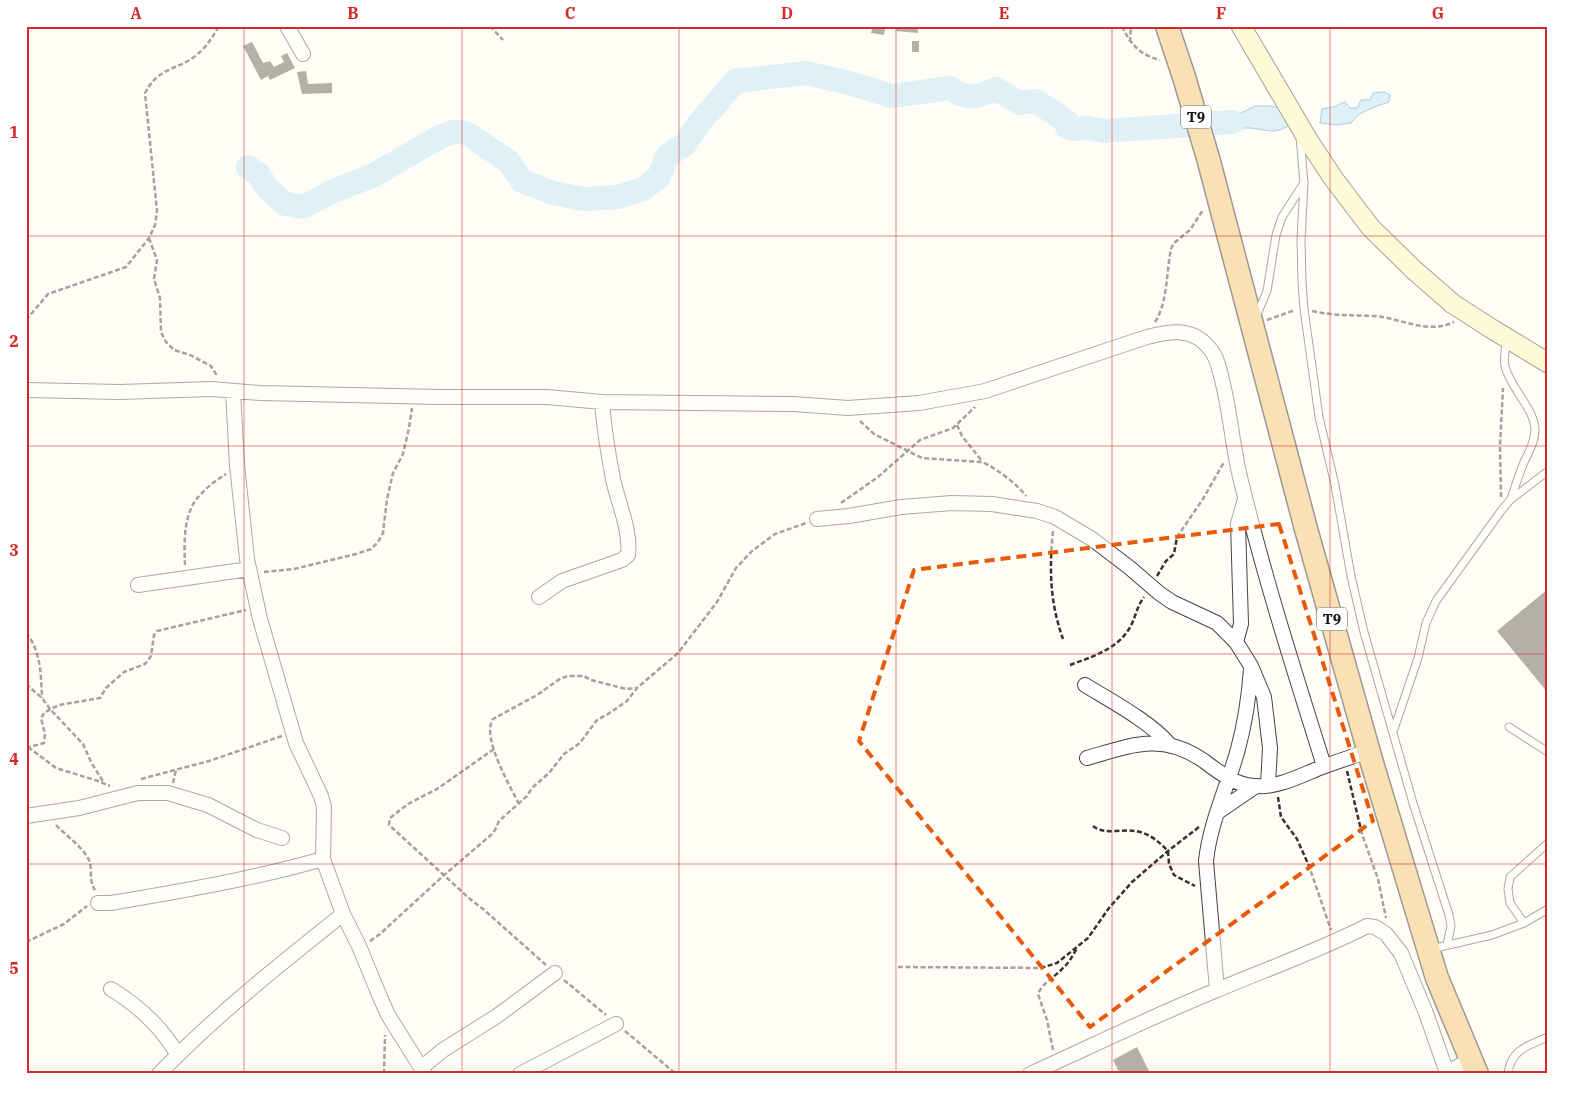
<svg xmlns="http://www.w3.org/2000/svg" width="1574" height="1100" viewBox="0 0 1574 1100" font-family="'IBM Plex Serif',serif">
  <rect width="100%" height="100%" fill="#fffdf5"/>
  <path fill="#b9e0f7" stroke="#3f96cf" d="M1384,92L1390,95L1389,102L1377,106L1359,114L1351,123L1336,125L1320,123L1322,109L1333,107L1345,102L1350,108H1357L1361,100H1370L1373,93Z
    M1255,106C1278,106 1280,104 1290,125C1273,135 1269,130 1251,128C1244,128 1237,128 1231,128L1235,116Z"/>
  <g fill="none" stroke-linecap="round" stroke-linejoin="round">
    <path stroke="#b9e0f7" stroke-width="24" d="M248,167L258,174L268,189L285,204L303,207L331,192L372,176L440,137L453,132H461L468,134L508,161L522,181L553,193L583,199L618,197L643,189L659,177L667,156L685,144L699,123L717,103L735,81L806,73L849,83L892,96L950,88C969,101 976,97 996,89L1020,103L1036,101L1066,121L1067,127L1073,129L1088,128L1104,131L1233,122"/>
  </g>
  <path fill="#5a524d" d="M873,26H889V29L885,28L884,35L871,33Z
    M897,26H918V33L896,31Z
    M912,41H919V52H912Z
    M252,42L263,63L270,61L274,67L284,62L281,56L287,53L295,68L270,80L268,76L261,80L243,46Z
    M306,71L308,84L332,83V93L302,94L297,72Z
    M1548,589V693L1497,631Z
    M1137,1047L1150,1073L1120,1074L1113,1060Z"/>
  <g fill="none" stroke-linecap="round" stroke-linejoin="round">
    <g stroke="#444" stroke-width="9">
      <path id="service" d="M1300,137L1304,183L1301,241L1302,282L1304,309L1319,417L1335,485L1351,576L1364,632L1413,803L1449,915L1451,926L1447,945
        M1256,317L1267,291L1276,235L1282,217L1304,183
        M1507,339C1506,348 1503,357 1505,366C1510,388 1534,408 1535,429C1535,441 1529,452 1524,462C1519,474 1515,487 1511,499
        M1509,727L1548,752
        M1393,732L1418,658L1426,623L1436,601L1501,511L1510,500L1548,471
        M1524,923L1510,903L1508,889L1510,877L1548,843
        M1431,949L1492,935L1524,923L1548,909
        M1508,1074C1510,1050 1529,1045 1548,1037"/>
    </g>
    <g stroke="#444" stroke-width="16">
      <path id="minor" d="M287,26L303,54
        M26,390L120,392L212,389L260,393L440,397H547L602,402L793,404L848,408L919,403L985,391L1147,337C1171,331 1193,327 1210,349C1218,358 1220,372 1223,384C1231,417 1233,452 1242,485C1265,580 1295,673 1324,766
        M233,391L237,465L247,559L260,619L296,743L321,796L324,807L323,859L343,914L359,946L380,997L388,1015L425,1074
        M817,519L849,516L901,507L952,503L992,504L1037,511L1055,517L1092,539L1130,568L1159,593L1172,602L1217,623L1236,642L1251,666L1264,697L1270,748L1268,785
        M138,585L249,569
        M539,597L562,581L622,560L628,555C631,530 618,503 613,479C608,453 604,428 602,402
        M1236,642L1241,624L1238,524L1245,499
        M1085,685C1111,701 1149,721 1169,744
        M1087,758C1132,745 1162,732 1204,761C1220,773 1235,785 1255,786C1280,788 1303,774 1325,766C1339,761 1354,756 1369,751
        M1218,812L1256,786
        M26,816L79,808L138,793H168L208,805L257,830L282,838
        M98,903H111C182,891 253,879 323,859
        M111,989C139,1006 161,1026 178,1055
        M1217,990L1206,861C1210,822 1228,786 1238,749C1245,723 1249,696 1251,669
        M421,1068L443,1050L497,1016L555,973
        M159,1074C216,1015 279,965 343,914
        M520,1074L616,1024
        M1030,1074C1092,1046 1153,1016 1217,990C1267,969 1318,951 1367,926L1375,927L1386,934L1401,953L1426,1013L1447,1073
        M1445,1074L1471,1059"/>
    </g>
    <g stroke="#333" stroke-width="21">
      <path id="secondary" d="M1241,26L1308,140L1333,178L1371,228L1414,270L1453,304L1492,329L1548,363"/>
    </g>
    <g stroke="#222" stroke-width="25">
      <path id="trunk" d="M1167,26L1184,77L1208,158L1306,529L1372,763L1437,978L1477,1074"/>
    </g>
    <path stroke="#333" stroke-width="2.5" stroke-dasharray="5 2.5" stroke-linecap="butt" d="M490,26L503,40
      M1122,26C1130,44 1140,55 1160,60
      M1130,42L1131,26
      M149,238L157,260L154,279L160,298L161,332L166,342L174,350L190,355L211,366L217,376
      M1312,311C1334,316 1353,315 1374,316C1401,318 1428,335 1454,322
      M26,320L48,294L126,267L149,238L155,225L157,211L145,93C158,68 174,71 194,57C206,48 212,38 219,26
      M1267,320L1295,310
      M1155,322C1168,302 1166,273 1171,249L1174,243L1190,230L1203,210
      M860,421L874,434L922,458L982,462C996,468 1017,484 1026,496
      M957,425L962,436L982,461
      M1501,497L1500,446L1503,388
      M841,503L878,477L920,440L953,428L975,407
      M1053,531C1049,569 1050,603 1063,639
      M185,565C184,542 183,511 201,494C208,486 217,480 226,474
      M264,572L294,569L356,554L371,549L378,542L383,533L387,499L393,473L403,454L409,428L412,408
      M1157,576L1166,561L1174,554L1177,537L1203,499L1224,462
      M26,633C41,650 41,676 42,698
      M1070,665C1091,657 1116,650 1129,629C1135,620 1136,608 1144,597
      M26,684L42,698L50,709L83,744L91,762L104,783
      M28,747L56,768L98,781L110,786
      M26,748L44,743L45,734L41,718L45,712L59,705L100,698L106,688L124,672L145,664L151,656L154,635L157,631L246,610
      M494,749L437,789L408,804L390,818L389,825L470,899L483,909L546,965
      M1347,771L1362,834L1378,879L1386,918
      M141,779L209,761L282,736
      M173,783L176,770
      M1278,797L1281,817L1297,839L1309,866L1331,930
      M519,804C510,786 481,737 493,719L537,695L561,678L569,676H584L591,680L626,689L637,688
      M56,825C65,835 87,850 90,863C92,873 89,881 95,890
      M1093,826C1103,835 1122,829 1135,831C1149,833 1158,841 1168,851L1169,864L1174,875L1195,886
      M370,941L380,934L443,876L491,835L495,830L499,821L527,796L532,788L549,773L564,754L580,743L597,720L608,714L627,701L637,688L678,653L717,602L736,568L752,551L775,534L806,523
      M26,942L64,924L87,906
      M898,967L1041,968L1057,963L1088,938L1109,908L1132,882L1168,851L1199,827
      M564,980L606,1015
      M625,1031L676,1074
      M1053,1050L1047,1020L1038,994C1043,982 1054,978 1063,968C1069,963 1073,955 1077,948
      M384,1074L385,1035"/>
    <use href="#service" stroke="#fff" stroke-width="7"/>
    <use href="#minor" stroke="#fff" stroke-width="14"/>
    <use href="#secondary" stroke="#fff6b0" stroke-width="19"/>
    <use href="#trunk" stroke="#f7bc64" stroke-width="22"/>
  </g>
  <path d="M0 0H1574V1100H0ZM1279,524L1373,821L1090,1027L859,741L914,570Z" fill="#fffdf5" fill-opacity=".55" fill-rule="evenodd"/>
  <path fill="none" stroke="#e8590c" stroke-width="4" stroke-dasharray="10 6" stroke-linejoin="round" d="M1279,524L1373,821L1090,1027L859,741L914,570Z"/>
  <path fill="none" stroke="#d62828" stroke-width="1" stroke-opacity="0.55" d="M244,26V1074M462,26V1074M679,26V1074M896,26V1074M1112,26V1074M1330,26V1074M26,236H1548M26,446H1548M26,654H1548M26,864H1548"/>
  <g text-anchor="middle" stroke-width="5" stroke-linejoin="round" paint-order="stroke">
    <g fill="#fff" stroke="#585858" stroke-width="1">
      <rect x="1181" y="105.5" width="30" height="23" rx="4"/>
      <rect x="1317" y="607.5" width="30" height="23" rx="4"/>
    </g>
    <g font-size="14" font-weight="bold" fill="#111">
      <text x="1196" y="122">T9</text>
      <text x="1332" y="624">T9</text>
    </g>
  </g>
  <rect width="1574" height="1100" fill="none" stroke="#ffffff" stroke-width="55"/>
  <rect x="28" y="28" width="1518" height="1044" fill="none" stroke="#d62828" stroke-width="2"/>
  <g font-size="16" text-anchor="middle" font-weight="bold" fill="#d62828">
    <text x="136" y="19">A</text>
    <text x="353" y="19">B</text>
    <text x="570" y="19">C</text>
    <text x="787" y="19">D</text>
    <text x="1004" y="19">E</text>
    <text x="1221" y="19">F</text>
    <text x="1438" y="19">G</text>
    <text x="14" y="138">1</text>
    <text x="14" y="347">2</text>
    <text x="14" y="556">3</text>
    <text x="14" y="765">4</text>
    <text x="14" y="974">5</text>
  </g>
</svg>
